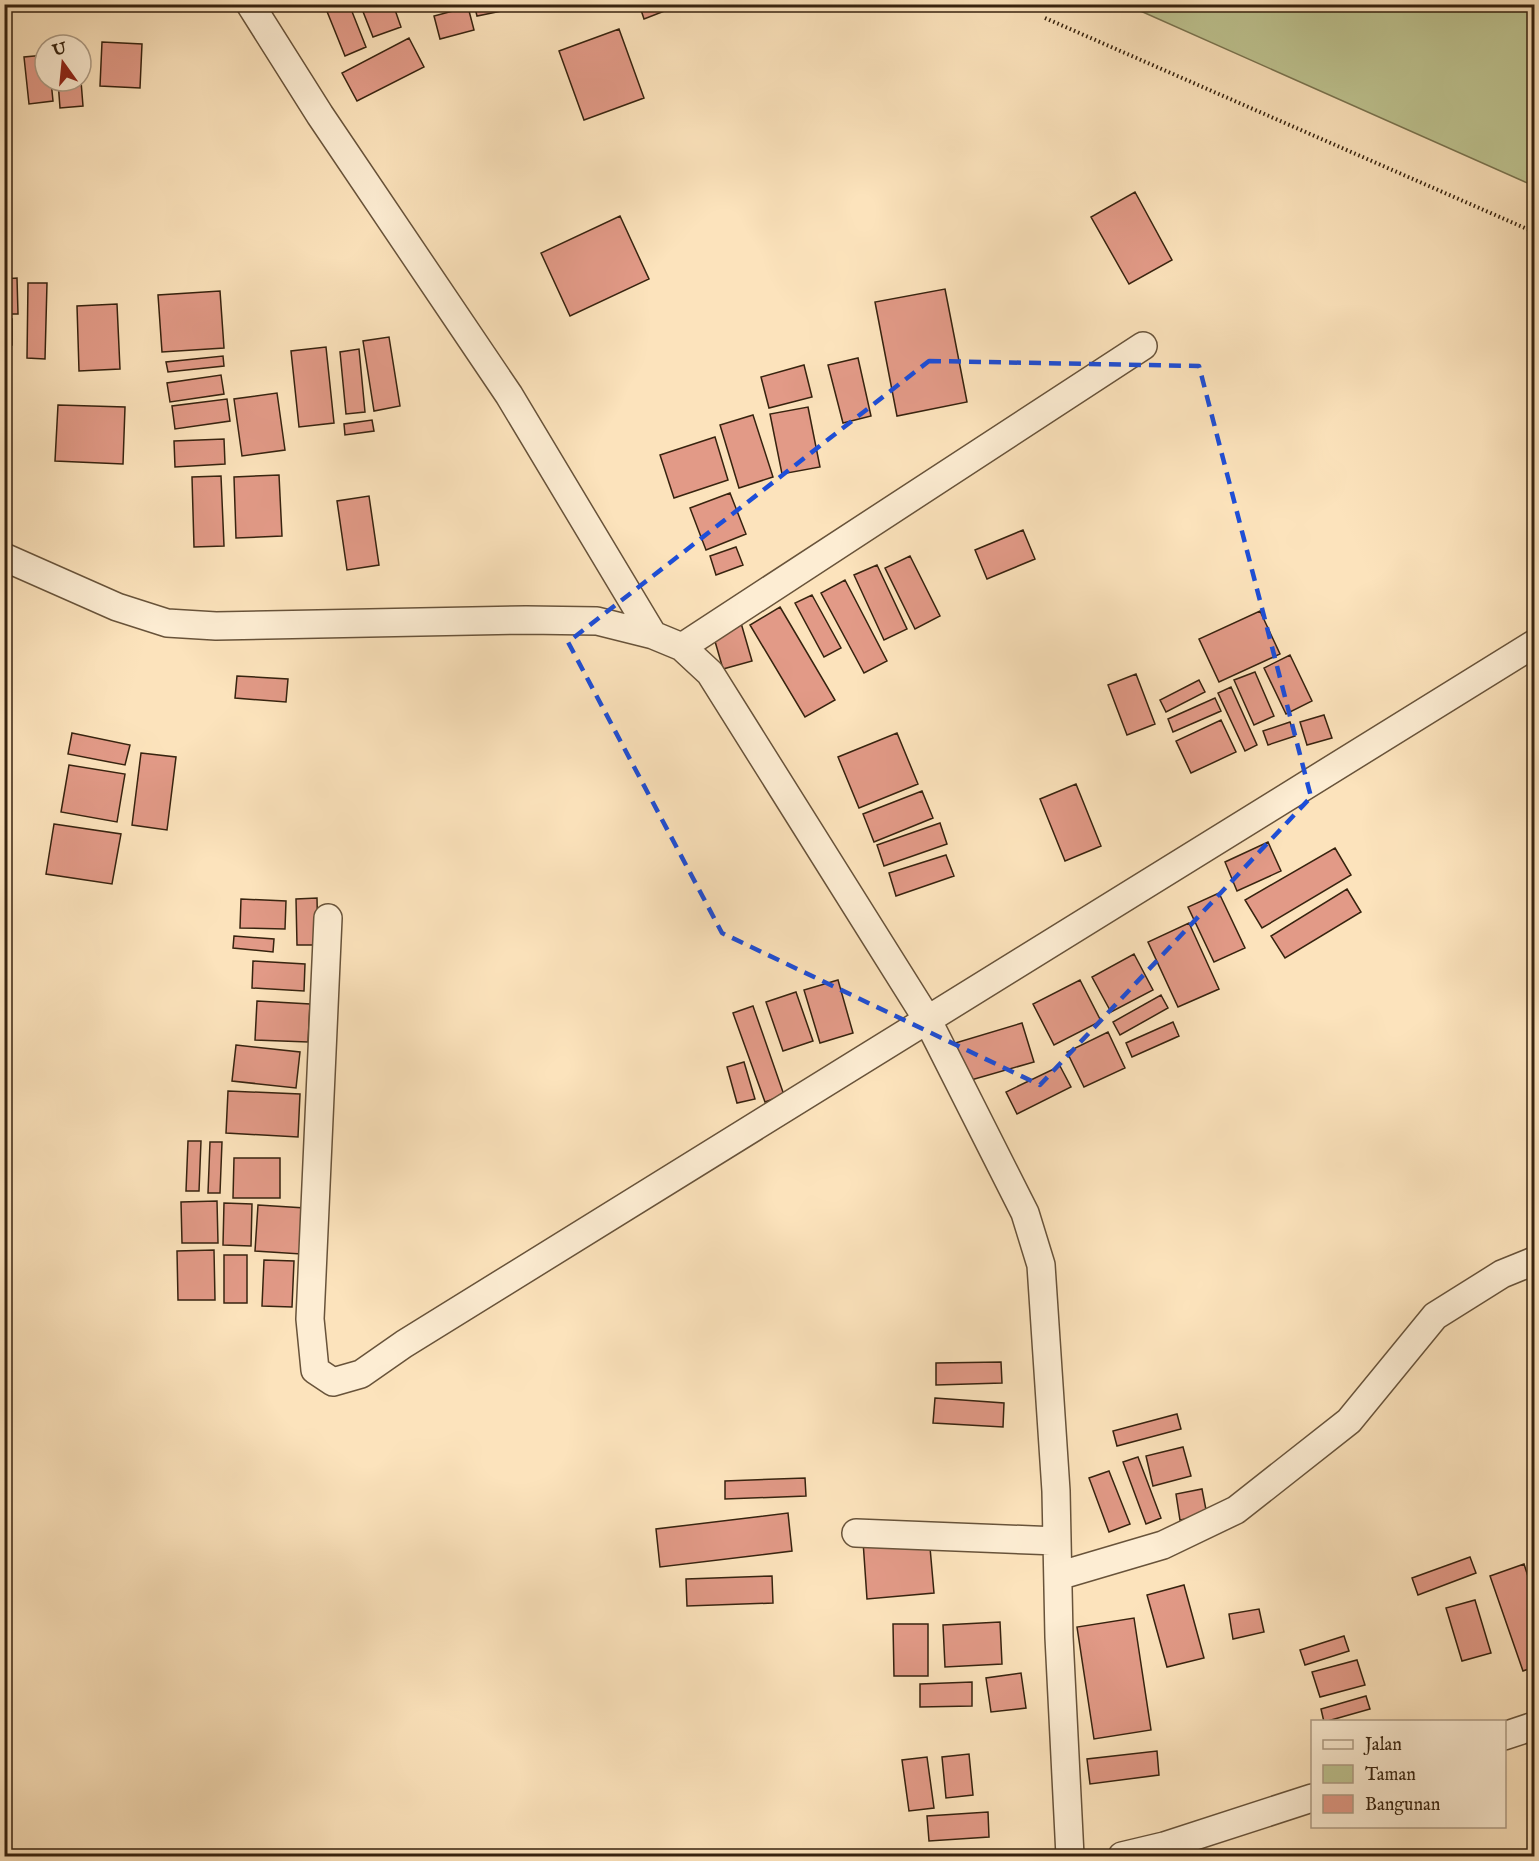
<svg xmlns="http://www.w3.org/2000/svg" width="1539" height="1861" viewBox="0 0 1539 1861" font-family="'IM FELL English',serif">
  <rect width="100%" height="100%" fill="#fce3bc"/>
  <filter id="stains"><feTurbulence type="fractalNoise" baseFrequency=".00333" numOctaves="4"/><feColorMatrix values="0 0 0 0 .2 0 0 0 0 .09 0 0 0 0 .02 0 0 0 .5 -.17"/></filter>
  <radialGradient id="worn" r=".72"><stop offset=".6" stop-color="#630" stop-opacity="0"/><stop offset="1" stop-color="#630" stop-opacity=".3"/></radialGradient>
  <path fill="#bec491" stroke="#7a7450" stroke-width="1.5" d="M1127,5H1534V186Z"/>
  <path fill="#e29a87" stroke="#37230f" stroke-width="1.5" d="M324,4H349L366,47L345,56Z
    M360,4H393L401,27L373,37Z
    M474,4H501L502,11L477,16Z
    M639,4H680V5L644,19Z
    M468,7L474,30L440,39L434,16Z
    M619,29L644,98L584,120L559,51Z
    M409,38L424,67L357,101L342,73Z
    M102,42L142,44L140,88L100,86Z
    M45,55V81H51L53,101L29,104L24,57Z
    M58,81H81L83,106L60,108Z
    M1135,192L1172,260L1129,284L1091,217Z
    M620,216L649,279L570,316L541,253Z
    M17,278L18,314H4V279Z
    M28,283H47L45,359L27,358Z
    M945,289L967,402L897,416L875,302Z
    M220,291L224,348L162,352L158,295Z
    M117,304L120,369L79,371L77,306Z
    M4,319H12V345H4Z
    M389,337L400,406L374,411L363,341Z
    M326,347L334,423L299,427L291,351Z
    M359,349L365,412L346,414L340,352Z
    M4,352H11V370H4Z
    M223,356L224,366L168,372L166,362Z
    M858,358L871,416L843,423L828,365Z
    M804,365L812,397L769,408L761,377Z
    M221,375L224,394L170,402L167,383Z
    M277,393L285,450L242,456L234,399Z
    M227,399L230,421L175,429L172,406Z
    M58,405L125,407L123,464L55,461Z
    M808,407L820,467L782,474L770,414Z
    M753,415L773,477L739,488L720,425Z
    M372,420L374,431L345,435L344,424Z
    M715,437L728,480L674,498L660,455Z
    M224,439L225,464L175,467L174,441Z
    M279,475L282,536L236,538L234,477Z
    M221,476L224,546L194,547L192,477Z
    M730,493L746,534L706,550L690,508Z
    M369,496L379,565L347,570L337,501Z
    M1023,530L1035,559L987,579L975,550Z
    M736,547L743,565L716,575L710,556Z
    M910,556L940,616L915,629L885,568Z
    M877,565L907,629L884,640L854,575Z
    M845,580L887,661L864,673L821,593Z
    M812,595L841,648L824,657L795,603Z
    M780,607L835,700L805,717L750,625Z
    M1260,611L1280,654L1219,682L1199,639Z
    M739,616L752,661L723,669L710,624Z
    M1290,655L1312,701L1286,714L1264,668Z
    M1255,672L1274,716L1254,725L1234,680Z
    M1136,674L1155,724L1127,735L1108,685Z
    M237,676L288,679L286,702L235,698Z
    M1199,680L1205,692L1166,712L1160,700Z
    M1231,687L1257,745L1245,751L1218,693Z
    M1215,698L1221,711L1173,732L1168,719Z
    M1324,715L1332,738L1307,745L1300,722Z
    M1221,720L1236,752L1191,773L1176,741Z
    M1290,722L1295,736L1268,745L1263,731Z
    M72,733L130,745L125,765L68,754Z
    M897,733L918,784L859,808L838,757Z
    M141,753L176,757L167,830L132,825Z
    M69,765L125,774L117,822L61,812Z
    M1076,784L1101,846L1065,861L1040,799Z
    M922,791L933,818L874,842L863,814Z
    M940,823L947,844L884,866L877,845Z
    M54,824L121,834L112,884L46,874Z
    M1268,842L1281,871L1237,891L1225,862Z
    M1335,848L1351,875L1262,928L1245,900Z
    M946,855L954,876L896,896L889,873Z
    M1347,889L1361,912L1285,958L1271,936Z
    M1219,893L1245,948L1214,962L1188,907Z
    M317,898L318,945H297L296,899Z
    M241,899L286,901L285,929L240,928Z
    M1189,923L1219,989L1178,1007L1148,942Z
    M234,936L274,939L273,952L233,948Z
    M1134,954L1153,990L1111,1012L1092,977Z
    M253,961L305,964L304,991L252,988Z
    M838,980L853,1033L820,1043L804,990Z
    M1080,980L1101,1021L1054,1045L1033,1004Z
    M796,992L813,1041L783,1051L766,1002Z
    M1161,995L1168,1008L1120,1035L1113,1022Z
    M257,1001L310,1004L308,1042L255,1040Z
    M753,1006L784,1095L765,1102L733,1013Z
    M1173,1022L1179,1036L1132,1057L1126,1043Z
    M1022,1023L1034,1062L964,1082L952,1044Z
    M1108,1032L1125,1068L1084,1087L1067,1052Z
    M236,1045L300,1052L296,1088L232,1081Z
    M744,1062L755,1099L737,1103L727,1067Z
    M1060,1066L1071,1087L1017,1114L1006,1092Z
    M228,1091L300,1094L298,1137L226,1133Z
    M188,1141H201L199,1191H186Z
    M210,1142H222L220,1193H208Z
    M234,1158H280V1198H233Z
    M217,1201L218,1243H182L181,1202Z
    M224,1203L252,1204L251,1246L223,1245Z
    M258,1205L305,1208L301,1254L255,1251Z
    M214,1250L215,1300H178L177,1251Z
    M224,1255H247V1303H224Z
    M264,1260L294,1261L292,1307L262,1306Z
    M1001,1362L1002,1383L936,1385V1363Z
    M935,1398L1004,1403L1003,1427L933,1423Z
    M1177,1414L1181,1429L1117,1446L1113,1431Z
    M1183,1447L1191,1476L1153,1486L1146,1456Z
    M1138,1457L1161,1518L1146,1524L1123,1462Z
    M1109,1471L1130,1524L1109,1532L1089,1478Z
    M805,1478L806,1496L725,1499V1481Z
    M1202,1489L1207,1515L1180,1520L1176,1494Z
    M788,1513L792,1551L660,1567L656,1529Z
    M929,1536L934,1593L867,1599L863,1541Z
    M1470,1557L1476,1573L1418,1595L1412,1578Z
    M1524,1564L1534,1595V1667L1523,1671L1490,1576Z
    M772,1576L773,1603L687,1606L686,1579Z
    M1184,1585L1204,1658L1167,1667L1147,1595Z
    M1475,1600L1491,1653L1462,1661L1446,1608Z
    M1259,1609L1264,1632L1233,1639L1229,1614Z
    M1134,1618L1151,1730L1094,1739L1077,1627Z
    M1000,1622L1002,1664L945,1667L943,1625Z
    M893,1624H928V1676H894Z
    M1344,1636L1349,1651L1305,1665L1300,1650Z
    M1357,1660L1365,1685L1320,1697L1312,1672Z
    M1021,1673L1026,1708L991,1712L986,1678Z
    M972,1682V1706L920,1707V1684Z
    M1366,1696L1370,1709L1324,1722L1321,1709Z
    M1157,1751L1159,1775L1090,1784L1087,1759Z
    M969,1754L973,1795L946,1798L942,1757Z
    M927,1757L934,1808L909,1811L902,1760Z
    M988,1812L989,1837L929,1841L927,1816Z"/>
  <g fill="none" stroke-linecap="round" stroke-linejoin="round">
    <g stroke="#68533a" stroke-width="30">
      <path id="street" d="M250,4L320,115L509,395L653,635
        M4,557L117,607L167,623L216,626L526,620L597,621L653,635L682,647L710,673L927,1019L1025,1213L1041,1265L1056,1491L1059,1637L1070,1856
        M682,647L1143,346
        M328,918L310,1319L315,1370L333,1382L361,1374L404,1344L1534,644
        M856,1533L1057,1541
        M1058,1576L1163,1545L1236,1510L1349,1421L1435,1316L1502,1274L1534,1261
        M1504,1736L1534,1726
        M1122,1856L1164,1846L1312,1798"/>
    </g>
    <path stroke="#37230f" stroke-width="4" stroke-dasharray="1.5 3" stroke-linecap="butt" d="M1045,18L1534,232"/>
    <use href="#street" stroke="#fdedd3" stroke-width="27"/>
  </g>
  <path fill="none" stroke="#1d4ed8" stroke-width="4.5" stroke-dasharray="12 8" stroke-linejoin="round" d="M929,361L1199,366L1311,797L1040,1085L722,933L568,642Z"/>
  <rect width="1539" height="1861" fill="none" stroke="#fce3bc" stroke-width="24"/>
  <rect x="6" y="6" width="1527" height="1849" fill="none" stroke="#37230f" stroke-width="3"/>
  <rect x="12" y="12" width="1515" height="1837" fill="none" stroke="#37230f" stroke-width="1.5"/>
  <rect x="1311" y="1720" width="195" height="108" fill="#fdedd3" stroke="#ae9c85" stroke-width="1.5"/>
  <rect x="1323" y="1740" width="30" height="9" fill="#fdedd3" stroke="#ae9c85" stroke-width="1.5"/>
  <text x="1365" y="1750" font-size="18" fill="#37230f">Jalan</text>
  <rect x="1323" y="1765" width="30" height="18" fill="#bec491" stroke="#ae9c85" stroke-width="1.5"/>
  <text x="1365" y="1780" font-size="18" fill="#37230f">Taman</text>
  <rect x="1323" y="1795" width="30" height="18" fill="#e29a87" stroke="#ae9c85" stroke-width="1.5"/>
  <text x="1365" y="1810" font-size="18" fill="#37230f">Bangunan</text>
  <g transform="translate(63 63) rotate(345)"><circle r="28" fill="#fdedd3" stroke="#ae9c85" stroke-width="1.5"/>
  <path d="M0-4.5L10 22L0 15L-10 22Z" fill="#8f2418"/>
  <text y="-9" font-size="16" font-weight="bold" text-anchor="middle" fill="#37230f">U</text>
  </g>
  <rect width="100%" height="100%" filter="url(#stains)"/>
  <rect width="100%" height="100%" fill="url(#worn)"/>
</svg>
